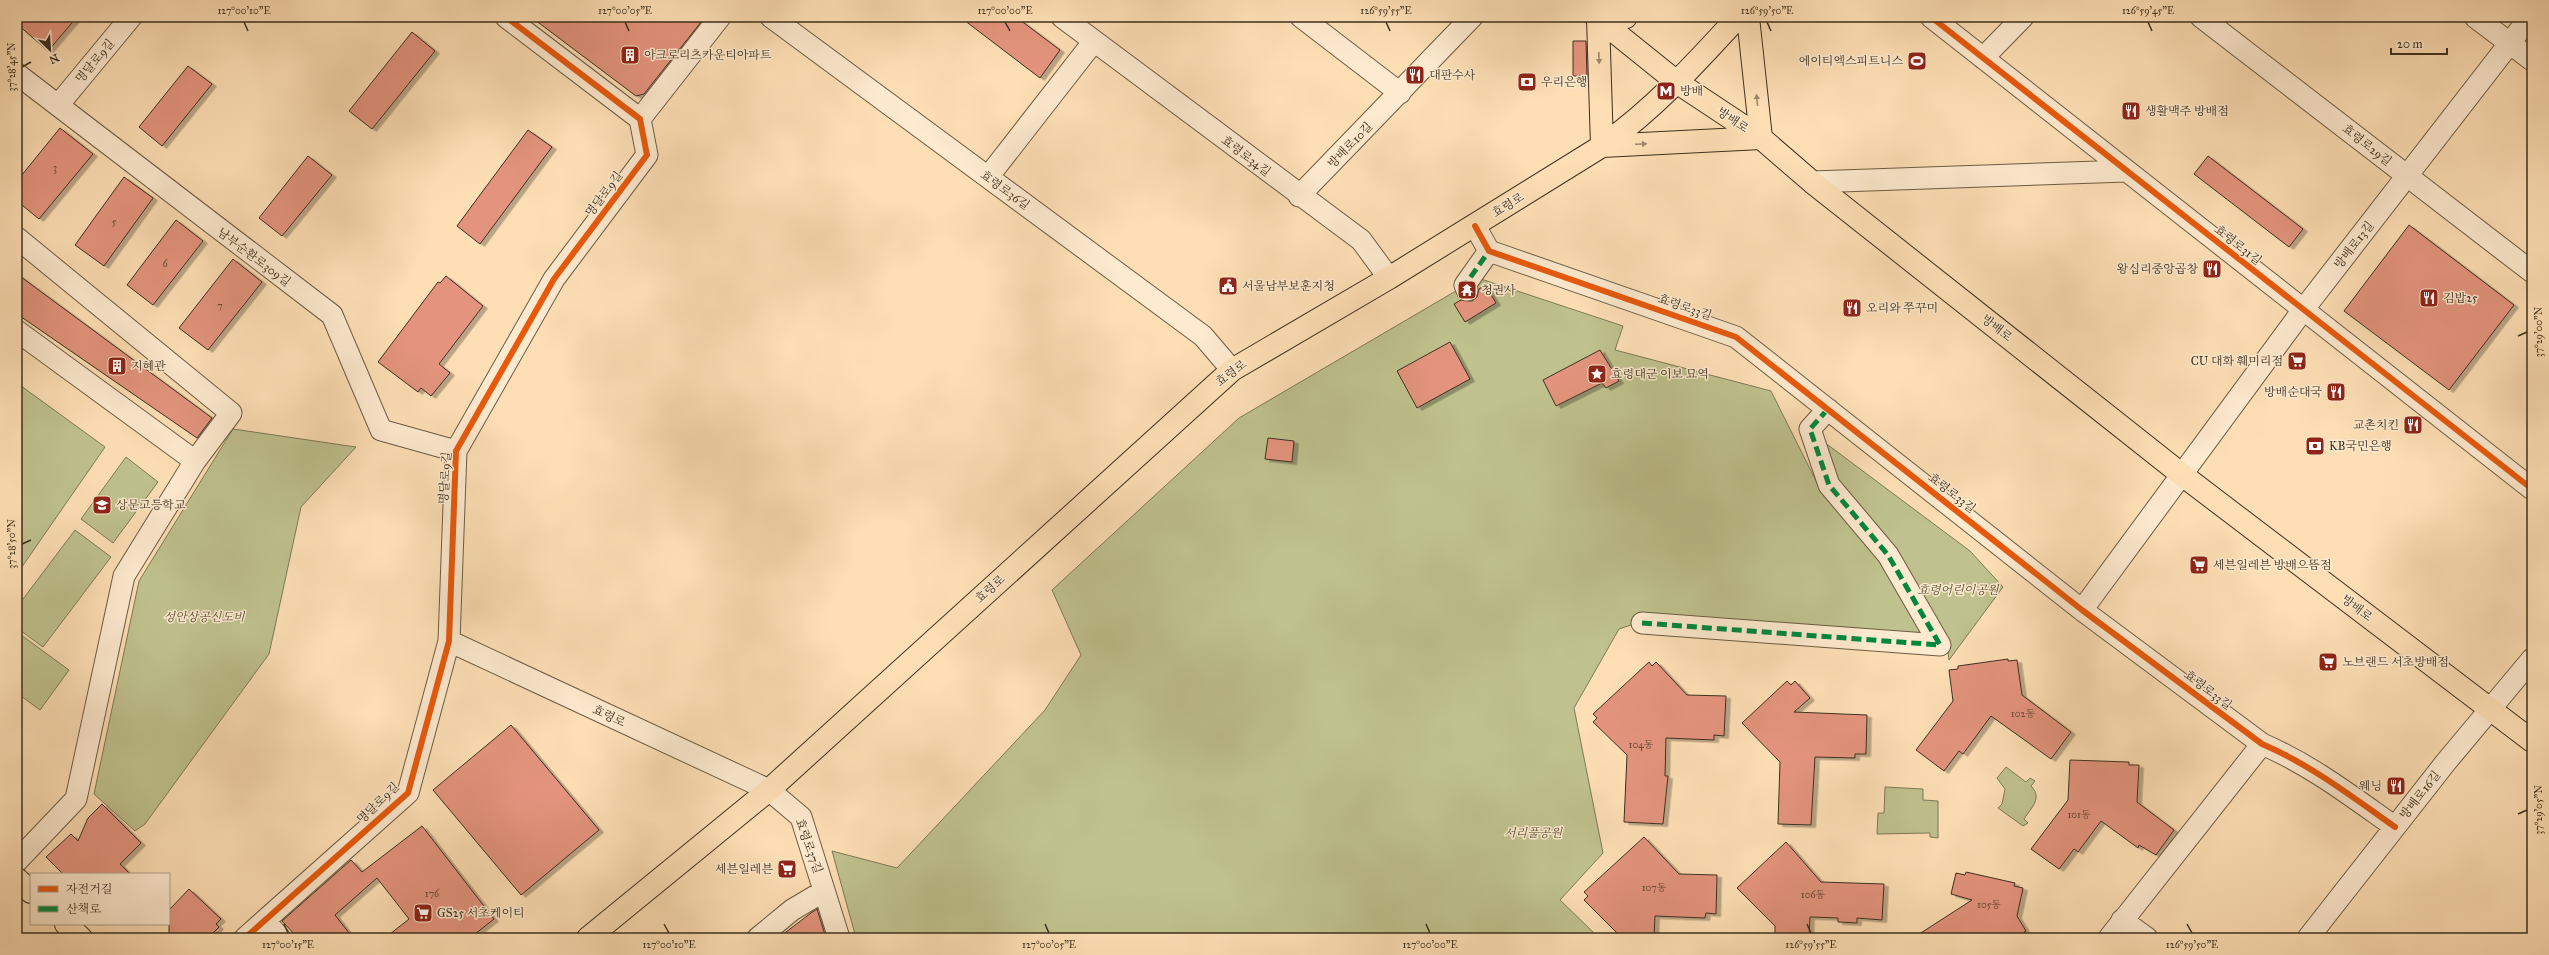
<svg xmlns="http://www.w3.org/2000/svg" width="2549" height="955" viewBox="0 0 2549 955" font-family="'IM FELL Great Primer','Noto Serif KR',serif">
  <defs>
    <filter id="shadow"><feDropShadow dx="4.5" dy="2.5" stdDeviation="0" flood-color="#0004"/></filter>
  </defs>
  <rect width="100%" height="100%" fill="#fedfb5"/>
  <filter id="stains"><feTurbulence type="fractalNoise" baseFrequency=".005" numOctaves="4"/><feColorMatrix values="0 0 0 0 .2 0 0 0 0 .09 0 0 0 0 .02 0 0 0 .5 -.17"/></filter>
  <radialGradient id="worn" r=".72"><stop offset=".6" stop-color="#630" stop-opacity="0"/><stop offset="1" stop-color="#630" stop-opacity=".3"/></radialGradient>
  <path fill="#bfc28e" stroke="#7e7956" d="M1478,278L1623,326L1615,350L1771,391L1821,491L1886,557L1930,638L1646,620L1619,629L1574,708L1603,853L1560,900L1596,935L1595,938H856L832,851L897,868L1045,710L1081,655L1052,590L1239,418Z
    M17,383L105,447L17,574Z
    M233,429L356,447L301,507L269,654L145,824L135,831L94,794L139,581Z
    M1828,445L1970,551L2003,587L1949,660L1946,637L1848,506L1822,451Z
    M126,457L158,482L113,543L81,519Z
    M75,530L111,557L43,647L17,628V607Z
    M17,632L69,670L40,710L17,693Z
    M2006,767L2026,782L2030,778L2035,781L2031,786C2043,798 2031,808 2024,819L2028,823L2023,826L1998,808L2002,804L2005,789L1997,778Z
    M1885,787L1923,789V800L1938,801V838L1930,837V833L1877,834L1878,813H1884Z"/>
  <path fill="#e4947e" stroke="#3c301e" filter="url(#shadow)" d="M17,17H77L48,51L17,24Z
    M531,17H705L644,94L636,96Z
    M960,17H1016L1060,50L1040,78Z
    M412,32L435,51L372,129L349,111Z
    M1573,41H1586L1587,76H1573Z
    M188,66L212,84L162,146L139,127Z
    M60,128L93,154L39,219L17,201V181Z
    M528,130L552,147L480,244L457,226Z
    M308,156L332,175L282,236L259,218Z
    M2208,156L2303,229L2289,247L2194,174Z
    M124,177L153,198L104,266L75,245Z
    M176,220L203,241L153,305L127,285Z
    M2409,225L2514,305L2449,390L2344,311Z
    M233,259L262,282L208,350L179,328Z
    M17,274L212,418L197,438L17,314Z
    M446,276L483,306L439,364L450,373L431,396L421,388L418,392L378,362L438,282L440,283Z
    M1485,285L1496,303L1465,322L1454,304L1461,300L1472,301L1477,297L1479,289Z
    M1450,342L1470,379L1417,408L1397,371Z
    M1600,350L1619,381L1606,388L1602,383L1556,406L1543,380Z
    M1268,438L1294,441L1292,462L1265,459Z
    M2008,659V661L2017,660L2022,695L2071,732L2051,759L1991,716L1963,754L1959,751L1944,771L1916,750L1953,701L1949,670L1958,669V666Z
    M1649,662L1652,666L1656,662L1687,695L1726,696L1724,736L1714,735V740L1666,738L1665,776H1668L1663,824L1624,822L1627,755L1593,722L1597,718L1593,714Z
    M1787,681L1791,685L1795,681L1810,698L1794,712L1867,715L1866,754H1855V758L1815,757L1811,825L1778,824L1780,762L1742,723Z
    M511,725L599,830L521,895L433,790Z
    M2070,760L2129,762V765H2139L2137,802L2174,830L2156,855L2139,845L2138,848L2101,821L2078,852L2074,849L2059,869L2031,849L2068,800Z
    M102,804L141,843L120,864L130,874H63L46,857L71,834L78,841L88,818Z
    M422,826L494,919L470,938H385L409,919L377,878L335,915L353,938H298L282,921L351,860L362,872Z
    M1644,837L1679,874L1717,875L1716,914L1706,913L1705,918L1655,916L1654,938H1622L1584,900L1588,896L1584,892Z
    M1786,842L1821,882L1884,884L1882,920L1857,918V923L1838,922V918L1810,917L1809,938H1775V926L1737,888Z
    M1966,872L2015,883L2014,886L2023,888L2017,916L2026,931L2024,932L2027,938H1913L1972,900L1951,894L1956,873L1965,875Z
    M189,889L221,919L216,924L219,927L208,938H169V910Z
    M817,909L826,938H778L811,913Z"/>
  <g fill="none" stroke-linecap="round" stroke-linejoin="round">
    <g stroke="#6c5c44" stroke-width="23">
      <path id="minor" d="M771,17L1203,336L1232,370
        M1062,17L1361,240L1389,278
        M1301,17L1400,93
        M1931,17L2532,489
        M2201,17L2532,272
        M2475,17L2532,60
        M1983,58L2023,17
        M17,74L332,315L381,430L456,451
        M59,104L131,17
        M640,119L720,17
        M988,177L1094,41
        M1812,182L2126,171
        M1299,196L1472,17
        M1475,226L1489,251L1736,337L2082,610L2262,744C2311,765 2351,796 2395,827
        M17,238L231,413L195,461
        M1467,290L1465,285L1489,251
        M17,331L195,461L124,576L76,799L17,861
        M2082,610L2303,310L2530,17
        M1642,623L1940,645L1888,555L1829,485L1810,429L1828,409
        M449,641L769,790L801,817L839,938
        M2122,920L2147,938
        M265,921L280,938
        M245,938L408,793L449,641L456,451L554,279L647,155L640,119L506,17
        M758,938L792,910L824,891
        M2109,938L2262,744
        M2308,938L2446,762L2532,659"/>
    </g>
    <g stroke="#3c301e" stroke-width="24">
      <path id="major" d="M1596,17L1678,83L1761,138L1812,182L2181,474L2532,741
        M1626,17L1598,19L1602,146L1761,138L1748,17
        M17,879L31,892
        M66,924L81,938
        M588,938L769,790L1232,370L1389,278L1602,146C1654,109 1695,64 1738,17"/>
    </g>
    <use href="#minor" stroke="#feeacf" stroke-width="21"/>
    <use href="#major" stroke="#fedfb5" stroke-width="22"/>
    <path stroke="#00873e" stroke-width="5" stroke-dasharray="10 5" stroke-linecap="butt" d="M1467,290L1465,285L1489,251
      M1642,623L1940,645L1888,555L1829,485L1810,429L1828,409"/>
    <g stroke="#feeacf" stroke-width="8">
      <path id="cycleway" d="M1931,17L2532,489
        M1475,226L1489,251L1736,337L2082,610L2262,744C2311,765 2351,796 2395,827
        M245,938L408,793L449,641L456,451L554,279L647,155L640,119L506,17"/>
    </g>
    <use href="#cycleway" stroke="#e8590c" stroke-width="6"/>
  </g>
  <defs><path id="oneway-solid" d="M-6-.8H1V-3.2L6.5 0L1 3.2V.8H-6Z"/></defs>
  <g fill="#9d886a">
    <use href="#oneway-solid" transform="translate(1599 58) rotate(88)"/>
    <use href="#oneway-solid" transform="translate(1757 100) rotate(-96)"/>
    <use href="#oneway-solid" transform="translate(1641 144) rotate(-3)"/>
  </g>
  <path fill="none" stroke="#3c301e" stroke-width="1.5" d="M244,22L248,31M625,22L629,31M1005,22L1010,31M1386,22L1390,31M1767,22L1771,31M2148,22L2152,31M22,67L31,62M2518,336L2527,332M22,544L31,540M2518,814L2527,810M284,924L288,933M664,924L669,933M1045,924L1049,933M1426,924L1430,933M1807,924L1811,933M2187,924L2192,933"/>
  <defs>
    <g id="building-square" transform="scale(1)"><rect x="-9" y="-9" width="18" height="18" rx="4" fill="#8f2418" stroke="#feeacf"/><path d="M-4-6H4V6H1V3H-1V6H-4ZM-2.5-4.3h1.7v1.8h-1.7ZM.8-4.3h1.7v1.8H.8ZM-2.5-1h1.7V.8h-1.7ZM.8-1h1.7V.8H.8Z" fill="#fff"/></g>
    <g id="stadium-square" transform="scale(1)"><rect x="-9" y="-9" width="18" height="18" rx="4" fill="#8f2418" stroke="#feeacf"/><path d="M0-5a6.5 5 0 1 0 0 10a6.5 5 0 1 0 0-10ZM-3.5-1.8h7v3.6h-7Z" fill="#fff"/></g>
    <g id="restaurant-square" transform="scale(1)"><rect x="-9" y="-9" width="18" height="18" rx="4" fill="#8f2418" stroke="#feeacf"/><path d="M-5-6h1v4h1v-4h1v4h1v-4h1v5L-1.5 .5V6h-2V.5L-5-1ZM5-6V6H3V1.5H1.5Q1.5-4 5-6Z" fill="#fff"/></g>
    <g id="bank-square" transform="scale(1)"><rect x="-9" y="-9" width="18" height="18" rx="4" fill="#8f2418" stroke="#feeacf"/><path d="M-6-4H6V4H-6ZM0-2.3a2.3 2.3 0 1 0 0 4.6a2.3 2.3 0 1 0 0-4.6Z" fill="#fff"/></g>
    <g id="metro-square" transform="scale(1)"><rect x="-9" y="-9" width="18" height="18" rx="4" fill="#8f2418" stroke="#feeacf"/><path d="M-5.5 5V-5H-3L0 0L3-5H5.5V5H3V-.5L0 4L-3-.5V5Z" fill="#fff"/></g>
    <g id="civic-square" transform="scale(1)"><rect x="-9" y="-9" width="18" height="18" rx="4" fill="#8f2418" stroke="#feeacf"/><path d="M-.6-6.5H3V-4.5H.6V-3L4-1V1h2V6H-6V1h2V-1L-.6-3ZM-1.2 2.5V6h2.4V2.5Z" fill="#fff"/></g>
    <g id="temple-square" transform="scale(1)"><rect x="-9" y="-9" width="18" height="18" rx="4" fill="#8f2418" stroke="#feeacf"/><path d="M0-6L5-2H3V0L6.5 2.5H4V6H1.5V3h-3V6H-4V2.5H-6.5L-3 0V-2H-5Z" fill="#fff"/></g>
    <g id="supermarket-square" transform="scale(1)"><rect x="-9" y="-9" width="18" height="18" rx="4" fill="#8f2418" stroke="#feeacf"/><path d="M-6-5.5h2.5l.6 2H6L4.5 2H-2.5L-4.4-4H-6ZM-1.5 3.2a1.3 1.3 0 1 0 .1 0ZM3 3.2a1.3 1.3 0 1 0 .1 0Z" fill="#fff"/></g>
    <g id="sight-square" transform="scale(1)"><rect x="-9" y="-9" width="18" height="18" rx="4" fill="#8f2418" stroke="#feeacf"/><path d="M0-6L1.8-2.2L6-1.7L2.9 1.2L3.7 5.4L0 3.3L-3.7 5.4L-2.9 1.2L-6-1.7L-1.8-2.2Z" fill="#fff"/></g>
    <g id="school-square" transform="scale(1)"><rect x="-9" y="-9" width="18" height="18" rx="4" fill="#8f2418" stroke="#feeacf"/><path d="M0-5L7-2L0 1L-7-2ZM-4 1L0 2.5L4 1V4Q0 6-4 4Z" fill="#fff"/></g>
  </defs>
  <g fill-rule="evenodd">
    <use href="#building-square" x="630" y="55"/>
    <use href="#stadium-square" x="1917" y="61"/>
    <use href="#restaurant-square" x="1415" y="75"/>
    <use href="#bank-square" x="1527" y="82"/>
    <use href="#metro-square" x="1666" y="91"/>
    <use href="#restaurant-square" x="2131" y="111"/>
    <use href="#restaurant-square" x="2212" y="269"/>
    <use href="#civic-square" x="1228" y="286"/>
    <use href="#temple-square" x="1467" y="290"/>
    <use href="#restaurant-square" x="2429" y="298"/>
    <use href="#restaurant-square" x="1852" y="308"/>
    <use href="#supermarket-square" x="2297" y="361"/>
    <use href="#building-square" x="117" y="366"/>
    <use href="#sight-square" x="1597" y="374"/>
    <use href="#restaurant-square" x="2336" y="392"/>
    <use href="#restaurant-square" x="2413" y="425"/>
    <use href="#bank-square" x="2315" y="446"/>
    <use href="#school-square" x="102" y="505"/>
    <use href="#supermarket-square" x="2199" y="565"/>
    <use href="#supermarket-square" x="2328" y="662"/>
    <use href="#restaurant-square" x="2396" y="786"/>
    <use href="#supermarket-square" x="787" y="869"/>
    <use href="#supermarket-square" x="423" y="913"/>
  </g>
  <g text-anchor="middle" stroke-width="3" stroke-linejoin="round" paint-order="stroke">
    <g font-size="10" fill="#664936">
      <text x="55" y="171">3</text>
      <text x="114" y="225">5</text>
      <text x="165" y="267">6</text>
      <text x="220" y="309">7</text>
      <text x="2023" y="717">102동</text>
      <text x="1641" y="748">104동</text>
      <text x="2079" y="818">101동</text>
      <text x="1654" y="891">107동</text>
      <text x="432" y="897">176</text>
      <text x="1813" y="898">106동</text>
      <text x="1989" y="908">105동</text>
    </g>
    <g font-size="12" fill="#3c301e" stroke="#feeacf" text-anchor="start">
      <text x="644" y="59">아크로리츠카운티아파트</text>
      <text x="1903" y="65" text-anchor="end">에이티엑스피트니스</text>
      <text x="1429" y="79">대판수사</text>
      <text x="1541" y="86">우리은행</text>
      <text x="1680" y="95">방배</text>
      <text x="2145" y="115">생활맥주 방배점</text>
      <text x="2198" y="273" text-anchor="end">왕십리중앙곱창</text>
      <text x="1242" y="290">서울남부보훈지청</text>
      <text x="1481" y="294">청권사</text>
      <text x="2443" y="302">김밥25</text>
      <text x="1866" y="312">오리와 쭈꾸미</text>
      <text x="2283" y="365" text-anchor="end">CU 대화 훼미리점</text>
      <text x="131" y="370">지혜관</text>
      <text x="1611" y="378">효령대군 이보 묘역</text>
      <text x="2322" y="396" text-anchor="end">방배순대국</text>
      <text x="2399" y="429" text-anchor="end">교촌치킨</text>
      <text x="2329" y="450">KB국민은행</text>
      <text x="116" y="509">상문고등학교</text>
      <text x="2213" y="569">세븐일레븐 방배으뜸점</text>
      <text x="2342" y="666">노브랜드 서초방배점</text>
      <text x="2382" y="790" text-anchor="end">웨닝</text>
      <text x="773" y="873" text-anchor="end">세븐일레븐</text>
      <text x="437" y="917">GS25 서초케이티</text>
    </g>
    <g font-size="12" fill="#3c301e" stroke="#feeacf">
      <text transform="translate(95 61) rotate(-50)" y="4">명달로9길</text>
      <text transform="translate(1733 120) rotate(34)" y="4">방배로</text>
      <text transform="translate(1350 145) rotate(-46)" y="4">방배로10길</text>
      <text transform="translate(2367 145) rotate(38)" y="4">효령로29길</text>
      <text transform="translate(1246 156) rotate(37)" y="4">효령로34길</text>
      <text transform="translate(1005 190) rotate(36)" y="4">효령로36길</text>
      <text transform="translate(604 194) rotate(-53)" y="4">명달로9길</text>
      <text transform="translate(1508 205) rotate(-32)" y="4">효령로</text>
      <text transform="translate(2238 245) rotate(38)" y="4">효령로31길</text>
      <text transform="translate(2354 245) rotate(-52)" y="4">방배로13길</text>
      <text transform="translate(254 257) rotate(37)" y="4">남부순환로309길</text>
      <text transform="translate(1685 307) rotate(19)" y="4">효령로33길</text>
      <text transform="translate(1997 328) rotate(38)" y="4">방배로</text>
      <text transform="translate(1231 373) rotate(-37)" y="4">효령로</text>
      <text transform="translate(445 478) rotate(-86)" y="4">명달로9길</text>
      <text transform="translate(1952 493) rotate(38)" y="4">효령로33길</text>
      <text transform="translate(990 589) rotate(-42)" y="4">효령로</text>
      <text transform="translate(2357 608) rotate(37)" y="4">방배로</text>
      <text transform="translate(2208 690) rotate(37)" y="4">효령로33길</text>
      <text transform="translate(609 716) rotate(25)" y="4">효령로</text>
      <text transform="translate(2420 795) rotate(-52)" y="4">방배로16길</text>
      <text transform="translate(378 803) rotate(-44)" y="4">명달로9길</text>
      <text transform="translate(809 846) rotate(70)" y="4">효령로37길</text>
    </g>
    <g font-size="12" font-style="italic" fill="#564d34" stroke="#feeacf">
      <text x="1958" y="594">효령어린이공원</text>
      <text x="204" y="621">성안상공신도비</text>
      <text x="1533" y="837">서리풀공원</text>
    </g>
  </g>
  <rect width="2549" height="955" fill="none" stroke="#fedfb5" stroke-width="44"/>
  <rect x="30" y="873" width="140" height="52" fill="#feeacf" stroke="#b0a088"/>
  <rect x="38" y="886" width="20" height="6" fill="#e8590c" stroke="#b0a088"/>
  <text x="66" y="893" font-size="12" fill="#3c301e">자전거길</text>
  <rect x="38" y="906" width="20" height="6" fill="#00873e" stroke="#b0a088"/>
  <text x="66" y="913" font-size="12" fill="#3c301e">산책로</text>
  <g transform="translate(50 50) rotate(155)" stroke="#feeacf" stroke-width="3" paint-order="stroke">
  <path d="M0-3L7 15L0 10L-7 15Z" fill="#3c301e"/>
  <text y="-6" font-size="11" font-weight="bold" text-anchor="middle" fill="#3c301e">N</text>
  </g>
  <path d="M2391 48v6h56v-6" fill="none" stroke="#3c301e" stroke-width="2"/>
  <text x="2397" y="48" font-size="12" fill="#3c301e" stroke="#feeacf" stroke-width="3" paint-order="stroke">20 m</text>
  <rect x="22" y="22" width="2505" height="911" fill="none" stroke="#3c301e" stroke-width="1.5"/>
  <g font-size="10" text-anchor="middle" fill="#3c301e">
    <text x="244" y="14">127°00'10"E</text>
    <text x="625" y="14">127°00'05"E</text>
    <text x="1005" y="14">127°00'00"E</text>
    <text x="1386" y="14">126°59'55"E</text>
    <text x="1767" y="14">126°59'50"E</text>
    <text x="2148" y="14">126°59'45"E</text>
    <text transform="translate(11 67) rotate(-90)" y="4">37°28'45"N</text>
    <text transform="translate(2538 332) rotate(-90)" y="4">37°29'00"N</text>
    <text transform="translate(11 544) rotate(-90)" y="4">37°28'50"N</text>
    <text transform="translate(2538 810) rotate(-90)" y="4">37°29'05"N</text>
    <text x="288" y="948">127°00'15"E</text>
    <text x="669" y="948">127°00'10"E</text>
    <text x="1049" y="948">127°00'05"E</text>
    <text x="1430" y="948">127°00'00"E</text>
    <text x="1811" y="948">126°59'55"E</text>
    <text x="2192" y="948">126°59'50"E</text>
  </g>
  <rect width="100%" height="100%" filter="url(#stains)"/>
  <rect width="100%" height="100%" fill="url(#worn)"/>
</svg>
